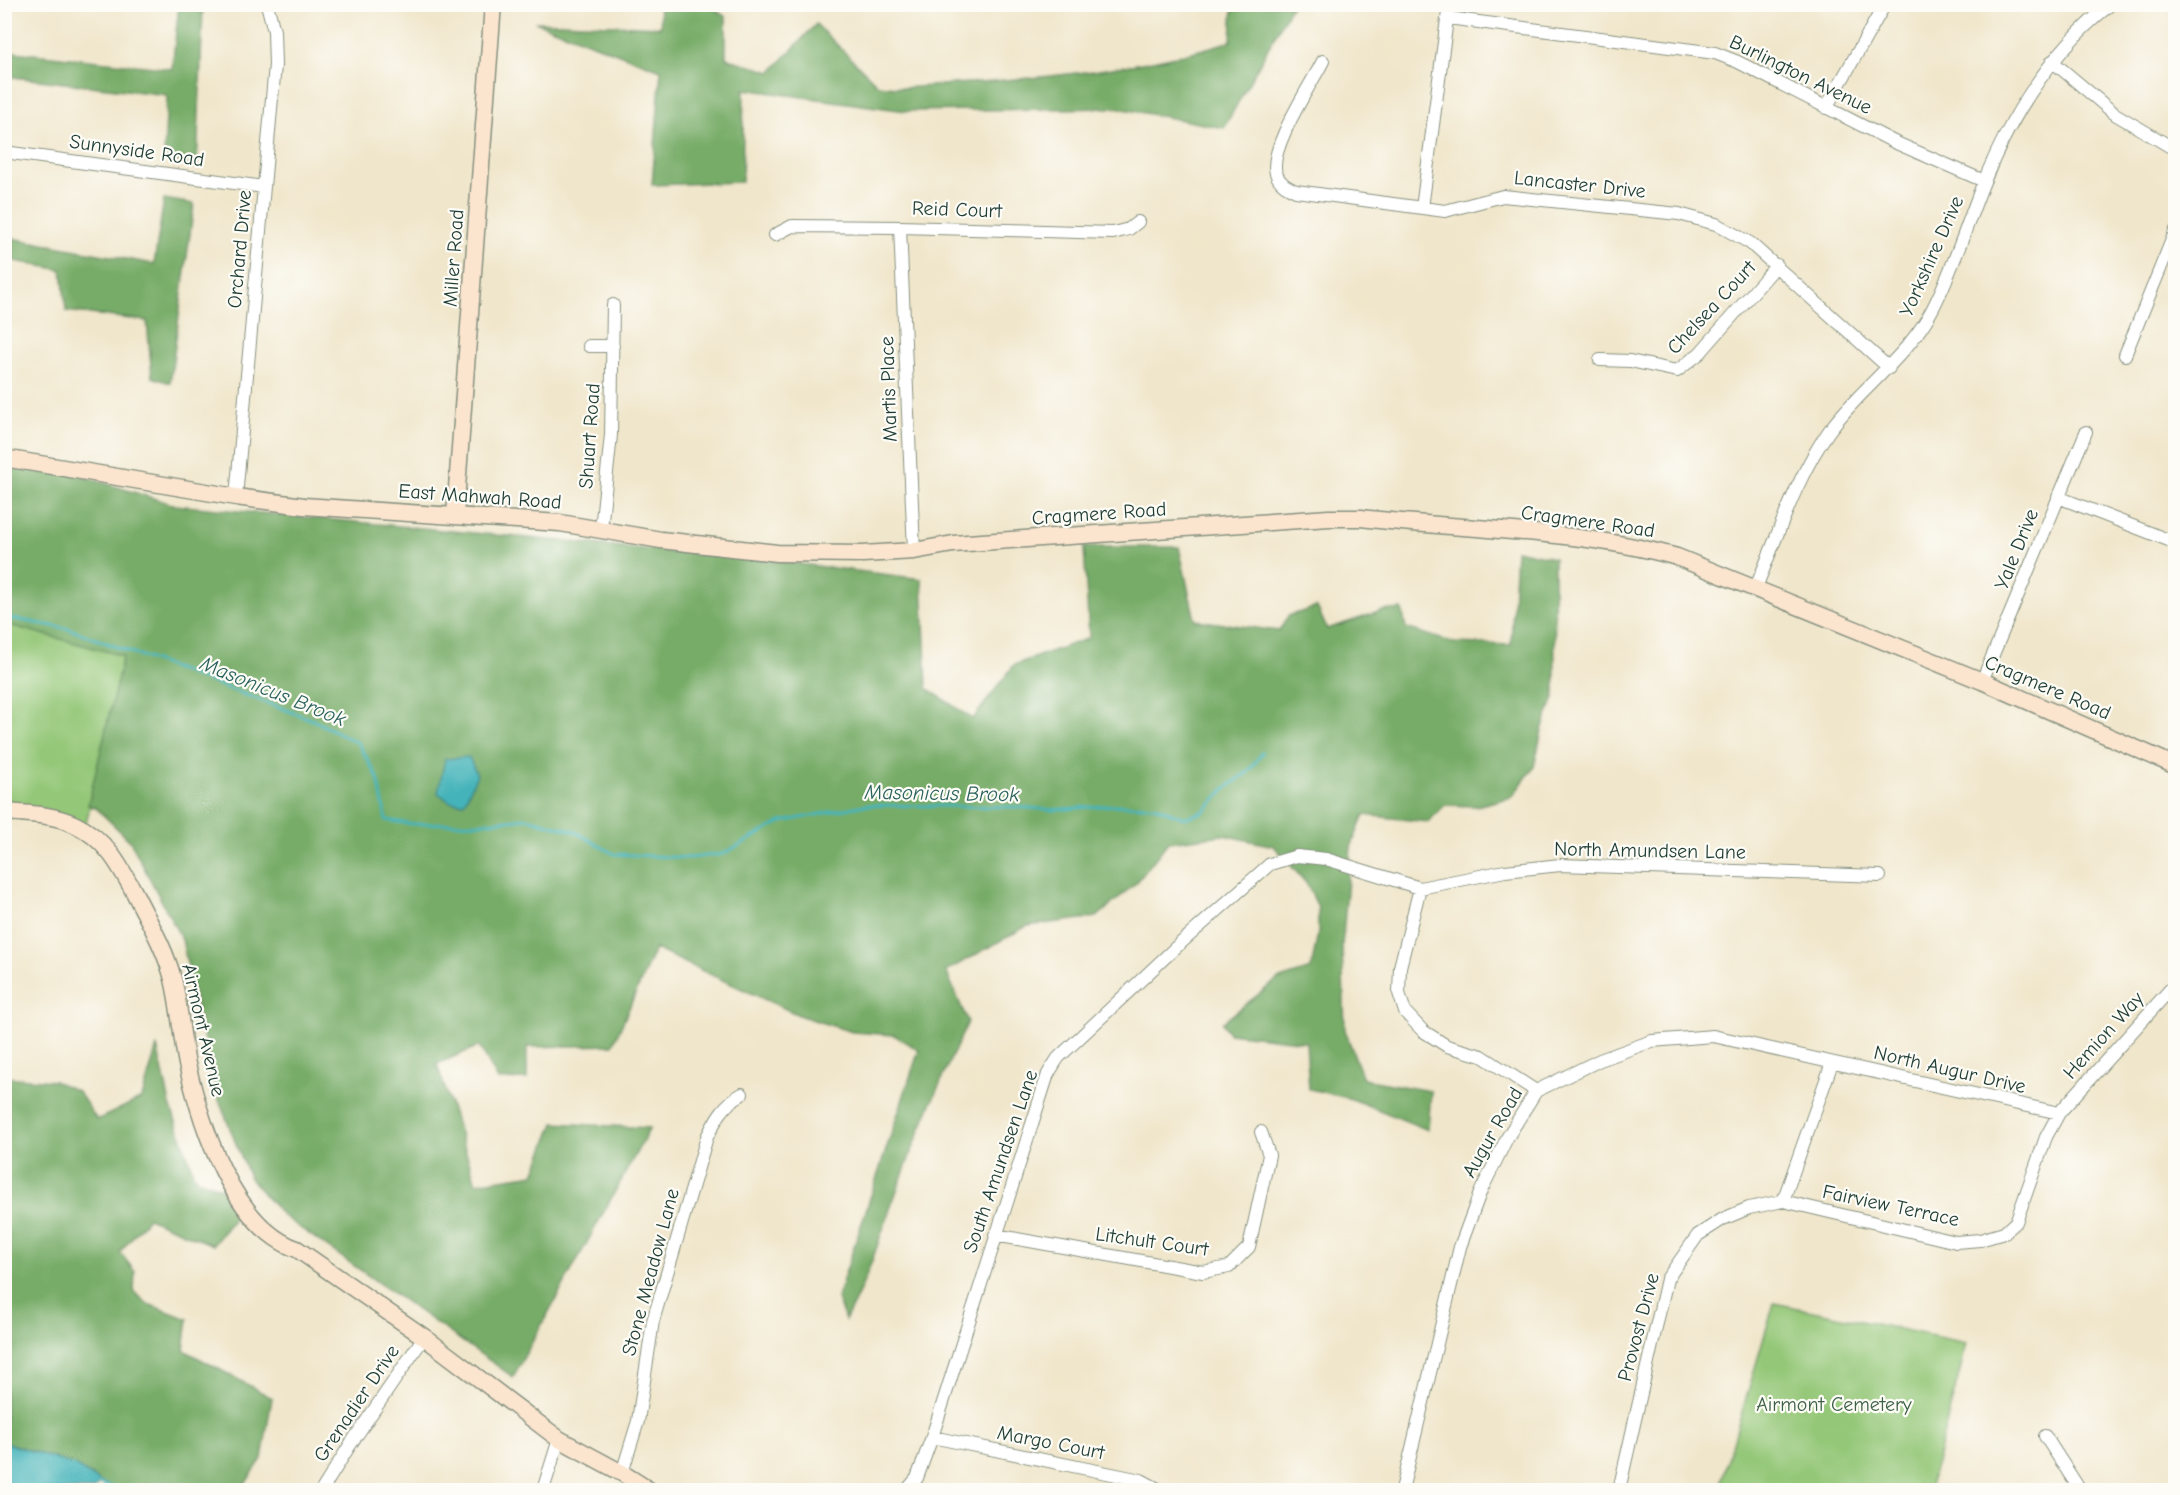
<svg xmlns="http://www.w3.org/2000/svg" width="2180" height="1495" viewBox="0 0 2180 1495" font-family="'Comic Neue',sans-serif">
  <rect width="100%" height="100%" fill="#fdfcf7"/>
  <filter id="ink" filterUnits="userSpaceOnUse"><feTurbulence type="fractalNoise" baseFrequency=".0167" numOctaves="2"/><feDisplacementMap in="SourceGraphic" scale="12" xChannelSelector="R" yChannelSelector="G"/><feConvolveMatrix kernelMatrix="1 2 1 2 8 2 1 2 1" color-interpolation-filters="sRGB"/></filter>
  <filter id="wash" filterUnits="userSpaceOnUse"><feTurbulence type="fractalNoise" baseFrequency=".008" numOctaves="4" result="noise"/><feDisplacementMap in="SourceGraphic" scale="24" xChannelSelector="R" yChannelSelector="G"/><feGaussianBlur stdDeviation="1.35" result="paint"/><feColorMatrix in="noise" values="0 0 0 0 0 0 0 0 0 0 0 0 0 0 0 0 0 1.4 0 .05"/><feComposite in="paint" operator="in"/></filter>
  <g filter="url(#wash)">
    <rect width="100%" height="100%" fill="#f0e6cb"/>
    <path fill="#94c778" stroke="#5a8256" stroke-width="1.5" d="M4,624L16,626L24,624L123,656L86,824L5,811Z
      M1774,1303L1967,1343L1929,1490H1719Z"/>
    <path fill="#77ac68" stroke="#4b744e" stroke-width="1.5" d="M179,5H203L197,168L164,157L167,95L5,76V51L172,69Z
      M659,5H708L726,17V58L771,72L816,24L878,85L905,88C1014,79 1125,75 1231,41L1233,5H1292L1224,128L1118,108L906,111L744,89L742,182L652,185L661,70L535,22L661,27Z
      M164,199L194,204L170,383L152,377L147,321L66,311L62,270L4,259L5,237L154,264Z
      M60,469L175,505L784,562L922,579L927,688L973,719L1014,665L1089,638L1084,547H1179L1195,620L1279,631L1288,616L1317,607L1327,629L1382,611L1402,609L1406,628L1454,643L1511,645L1516,550L1554,558L1555,695L1542,730L1534,767L1512,797L1476,806L1445,805L1428,822L1364,815L1351,847L1342,946L1345,1030L1363,1079L1431,1091L1428,1130L1352,1099L1309,1089L1306,1042L1229,1033L1222,1023L1277,980L1311,969L1318,933V907L1306,883L1274,846L1223,835L1168,842L1137,882L1097,917L1027,926L946,971L968,1022C940,1080 915,1140 893,1201C878,1241 867,1283 845,1320L837,1298L919,1050L894,1035L852,1032L801,1016L655,949L613,1045L527,1047V1079L498,1080L479,1046L437,1064L476,1183L534,1174L554,1123L650,1128L513,1377L283,1216L249,1177L215,1090L182,940L130,841L96,808L88,805L123,656L5,624L4,470Z
      M157,1046L170,1104L194,1175L197,1179L224,1189L235,1217L213,1245L148,1218L120,1252L135,1272L134,1292L148,1304L188,1319L184,1350L272,1398L262,1459L241,1490H118L100,1482L74,1465L5,1442L4,1077L54,1081L78,1091L97,1120L142,1098Z"/>
    <path fill="#44b4ba" stroke="#327877" stroke-width="1.5" d="M469,757L477,775L464,803L450,802L438,793L445,759Z
      M4,1442L74,1465L100,1482L94,1490H5Z"/>
    <g fill="none" stroke-linecap="round" stroke-linejoin="round">
      <path stroke="#44b4ba" stroke-width="3" d="M4,617L69,629L313,720L358,743L378,778L386,820L411,824L480,823L527,818L574,831L614,854L690,858L723,854L781,822L865,805L1016,807L1053,810L1114,805L1154,806L1184,818L1203,812L1226,788L1248,772L1263,752
        M96,1482L118,1490"/>
    </g>
  </g>
  <g filter="url(#ink)">
    <g fill="none" stroke-linecap="round" stroke-linejoin="round">
      <g stroke="#889280" stroke-width="14">
        <path id="street" d="M1448,18L1715,53L1738,62L1894,142L1984,181
          M1323,61C1311,85 1268,149 1276,173C1279,183 1287,187 1296,191L1445,211L1503,196L1679,214L1716,224L1750,243L1889,368
          M2052,61L2115,114L2176,150
          M1826,108L1885,4
          M4,152L264,187
          M1422,208L1449,4
          M900,227L914,551
          M775,235L792,226L900,227L1113,233L1129,229L1138,222
          M589,346H613
          M2125,355L2176,230
          M1600,360L1630,361L1677,371L1700,353L1777,265
          M236,497L275,65L274,31L267,4
          M2058,497L2176,543
          M601,529L611,435L613,305
          M1756,587C1778,536 1796,477 1829,431C1860,388 1906,359 1932,310C1953,270 1966,226 1983,184C2011,115 2051,51 2111,4
          M1982,681L2086,432
          M1420,888L1400,967L1399,993L1405,1012L1423,1031L1447,1046L1482,1056L1536,1091
          M1783,1201L1832,1063
          M995,1235L1203,1272L1229,1267L1249,1247L1269,1155L1261,1132
          M2045,1436L2080,1490
          M932,1437L1141,1480L1160,1490
          M622,1473L638,1421L653,1321L707,1137C716,1119 724,1104 742,1094
          M322,1490L350,1445L424,1337
          M543,1490L559,1439
          M907,1490L917,1478L932,1437L1048,1074L1058,1058L1174,949L1270,864L1297,856L1326,859L1420,888L1505,871L1560,865L1880,876
          M1402,1490L1460,1247L1480,1193L1507,1138L1536,1091L1600,1060L1652,1041L1713,1036L2059,1113
          M1619,1490L1667,1279L1698,1235L1723,1219L1749,1208L1783,1201L1956,1242L1980,1240L2004,1233L2016,1222L2046,1137L2059,1113L2176,983"/>
      </g>
      <g stroke="#889280" stroke-width="19">
        <path id="secondary" d="M4,458L236,497L304,506L560,523L661,540L777,553L863,554L914,551L953,544L1329,518H1361C1466,530 1575,529 1677,557L1982,681L2176,766
          M455,515L493,4
          M4,812C29,814 53,814 76,825C105,839 119,864 134,892C148,920 165,948 173,979C180,1007 181,1036 187,1064C201,1124 233,1227 297,1249L424,1337L559,1439L622,1473L649,1490"/>
      </g>
      <use href="#street" stroke="#fff" stroke-width="12"/>
      <use href="#secondary" stroke="#fbe5cf" stroke-width="16"/>
    </g>
  </g>
  <g text-anchor="middle" stroke-width="4.5" stroke-linejoin="round" paint-order="stroke">
    <g font-size="20" fill="#1f3d34" stroke="#fdfcf7">
      <text transform="translate(1801 74) rotate(26)" y="7">Burlington Avenue</text>
      <text transform="translate(137 150) rotate(8)" y="7">Sunnyside Road</text>
      <text transform="translate(1580 184) rotate(6)" y="7">Lancaster Drive</text>
      <text transform="translate(957 209) rotate(2)" y="7">Reid Court</text>
      <text transform="translate(239 249) rotate(-85)" y="7">Orchard Drive</text>
      <text transform="translate(1931 256) rotate(-66)" y="7">Yorkshire Drive</text>
      <text transform="translate(453 258) rotate(-86)" y="7">Miller Road</text>
      <text transform="translate(1711 307) rotate(-47)" y="7">Chelsea Court</text>
      <text transform="translate(888 389) rotate(-92)" y="7">Martis Place</text>
      <text transform="translate(589 436) rotate(-86)" y="7">Shuart Road</text>
      <text transform="translate(480 496) rotate(4)" y="7">East Mahwah Road</text>
      <text transform="translate(1099 513) rotate(-4)" y="7">Cragmere Road</text>
      <text transform="translate(1588 521) rotate(8)" y="7">Cragmere Road</text>
      <text transform="translate(2016 549) rotate(-68)" y="7">Yale Drive</text>
      <text transform="translate(2048 687) rotate(23)" y="7">Cragmere Road</text>
      <text transform="translate(1650 850) rotate(1)" y="7">North Amundsen Lane</text>
      <text transform="translate(204 1030) rotate(77)" y="7">Airmont Avenue</text>
      <text transform="translate(2103 1035) rotate(-48)" y="7">Hemion Way</text>
      <text transform="translate(1950 1069) rotate(13)" y="7">North Augur Drive</text>
      <text transform="translate(1492 1132) rotate(-60)" y="7">Augur Road</text>
      <text transform="translate(1000 1161) rotate(-71)" y="7">South Amundsen Lane</text>
      <text transform="translate(1891 1205) rotate(12)" y="7">Fairview Terrace</text>
      <text transform="translate(1152 1241) rotate(8)" y="7">Litchult Court</text>
      <text transform="translate(650 1272) rotate(-75)" y="7">Stone Meadow Lane</text>
      <text transform="translate(1638 1327) rotate(-75)" y="7">Provost Drive</text>
      <text transform="translate(356 1403) rotate(-56)" y="7">Grenadier Drive</text>
      <text transform="translate(1051 1442) rotate(11)" y="7">Margo Court</text>
    </g>
    <g font-size="20" fill="#3c6045" stroke="#fdfcf7">
      <text x="1834" y="1411">Airmont Cemetery</text>
    </g>
    <g font-size="21" font-style="italic" fill="#2a615c" stroke="#fdfcf7">
      <text transform="translate(273 691) rotate(22)" y="7">Masonicus Brook</text>
      <text transform="translate(942 793) rotate(1)" y="7">Masonicus Brook</text>
    </g>
  </g>
  <rect width="2180" height="1495" fill="none" stroke="#fdfcf7" stroke-width="24"/>
</svg>
